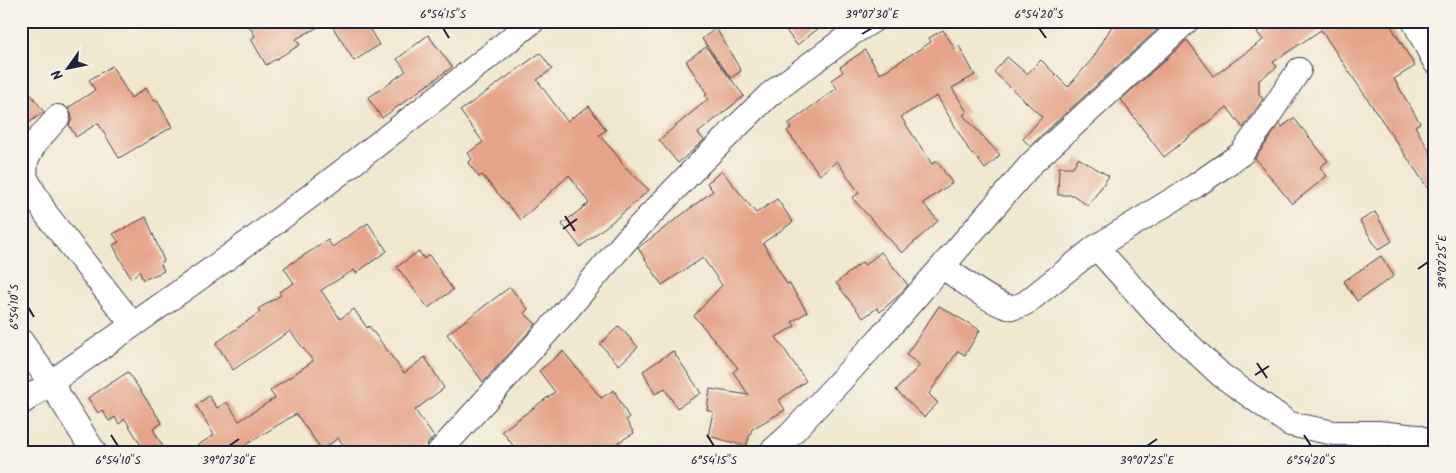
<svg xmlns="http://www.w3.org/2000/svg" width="1456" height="473" viewBox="0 0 1456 473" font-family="Kalam,sans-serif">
  <rect width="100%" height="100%" fill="#f7f3e8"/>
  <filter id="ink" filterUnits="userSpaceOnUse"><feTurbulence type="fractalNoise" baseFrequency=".02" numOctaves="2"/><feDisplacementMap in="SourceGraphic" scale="10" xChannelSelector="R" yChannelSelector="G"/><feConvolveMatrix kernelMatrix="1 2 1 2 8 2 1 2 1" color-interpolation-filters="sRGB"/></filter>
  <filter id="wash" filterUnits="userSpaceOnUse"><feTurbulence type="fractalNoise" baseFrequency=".0096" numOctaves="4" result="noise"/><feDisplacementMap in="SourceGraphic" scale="20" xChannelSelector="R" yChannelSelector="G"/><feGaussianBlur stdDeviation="1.12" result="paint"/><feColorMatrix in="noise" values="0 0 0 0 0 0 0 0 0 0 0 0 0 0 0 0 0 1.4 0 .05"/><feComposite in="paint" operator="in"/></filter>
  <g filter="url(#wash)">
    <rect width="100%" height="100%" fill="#f0e8cf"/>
    <g id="blocks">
      <path fill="#e5a489" d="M246,21H329L296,39L300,45L266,65L251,39L255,36Z
        M329,21H365L379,45L354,61Z
        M779,21H828L797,45Z
        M1115,21H1154L1160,27L1030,146L1023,139L1042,117L994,72L1007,57L1027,74L1041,60L1068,87L1093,58Z
        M1272,21H1388L1415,66L1394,79L1420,123L1415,126L1435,161V199L1321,30L1273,62L1277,67L1259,80V94L1263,99L1243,128L1227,107L1164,157L1121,100L1187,40L1214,76L1263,40L1257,32Z
        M716,28L741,71L731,78L702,39Z
        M943,30L955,49L959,46L975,75L952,88L967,112L963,115L1000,155L985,169L974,154L972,155L937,96L901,117L932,164L937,161L952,183L923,203L938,221L902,253L852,198L859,193L837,161L820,175L787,131L791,128L788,124L837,88L831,80L843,72L840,67L865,50L880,74L931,42L929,38Z
        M428,35L452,67L382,118L368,98L406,71L397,59Z
        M706,47L744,96L698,133L704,140L678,163L659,140L708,99L705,95L707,94L686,61Z
        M540,53L552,69L537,80L567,121L589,106L606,130L599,135L616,154L624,166L649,190L623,213L580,247L562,224L589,203L569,175L521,220L482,175L479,177L468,163L472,159L468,153L483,142L460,111Z
        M112,66L131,98L146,88L154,101L157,100L172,127L119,158L98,123L76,137L69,125L72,119L71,113L68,108L95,90L89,80Z
        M21,81L44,112L21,128Z
        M1294,118L1328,161L1320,167L1327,176L1292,204L1255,158L1280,124L1282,127Z
        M1078,158L1109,176L1088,206L1073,195H1058L1059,167H1073Z
        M722,171L756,213L777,199L793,222L763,243L787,284L789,283L807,312L792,322L795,326L776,337L806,381L779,400L785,410L752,429L746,446L708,436L713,412L707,410L710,389L749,395L733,372L738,368L694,316L722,285L703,258L662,285L638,248L713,191L707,183Z
        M1375,212L1392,241L1378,250L1360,221Z
        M146,217L164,261L160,262L164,271L143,280L139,271L131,279L113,245L119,242L113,234Z
        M368,223L387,251L356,273L354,270L321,290L340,319L354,309L367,328L369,326L404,373L425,357L444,388L415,410L434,437L428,443L426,452H349L338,438L322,450L296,414L234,452H187L214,435L196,405L209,396L217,408L227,402L239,421L275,398L270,391L313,361L290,331L233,370L216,343L260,312L258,309L281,295L279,292L294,283L284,268L328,240L332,247Z
        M419,251L424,259L429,255L453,290L428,308L397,267Z
        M881,252L908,285L898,296L880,312L877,308L863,318L836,283L862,262L865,265Z
        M1381,256L1394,276L1357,301L1344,281Z
        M510,287L528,309L524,313L536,324L483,382L447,334Z
        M939,306L980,330L965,355L958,351L929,394L938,403L924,417L896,390L920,365L906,355Z
        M619,326L638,347L619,365L600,344Z
        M563,351L601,398L614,390L629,418L626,420L634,433L617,443L622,452H518L502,431L555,392L539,371Z
        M673,351L701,393L677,408L665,389L655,394L643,371Z
        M128,372L162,423L153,429L166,452H145L125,419L119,424L115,417L109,421L102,410L98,413L88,398Z"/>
    </g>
  </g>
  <g filter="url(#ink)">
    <use href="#blocks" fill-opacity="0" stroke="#414051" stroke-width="1"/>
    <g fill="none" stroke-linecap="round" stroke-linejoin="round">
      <g stroke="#414051" stroke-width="26">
        <path id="minor" d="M1414,21L1435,62
          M58,117L35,143L26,160L25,177L46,214L133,325
          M1096,247L1157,315L1221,375L1290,424L1334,433H1378L1417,437L1435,445
          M943,267C960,278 989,302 1008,307C1015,308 1021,306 1027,302L1096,247L1195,186L1241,154L1261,127L1299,70
          M21,341L50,382L94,452
          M21,403C99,349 177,295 253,239C348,169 441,95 533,21
          M439,452L566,311L628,238L699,164L769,95L851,34L872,21
          M771,452L790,435L880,338L1032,163L1187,21"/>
      </g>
      <use href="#minor" stroke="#fff" stroke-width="24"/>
    </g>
  </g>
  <path fill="none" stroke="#22223b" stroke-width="2" d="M443,28L449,38M1039,28L1046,38M862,34L872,28M565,216L575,231M563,229L577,219M1418,269L1428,262M28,307L34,317M1257,363L1267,378M1255,375L1269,366M111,435L118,446M707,435L714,446M1304,435L1311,446M229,446L239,439M1147,446L1157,439"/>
  <rect width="1456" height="473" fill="none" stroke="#f7f3e8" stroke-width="55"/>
  <g transform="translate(68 68) rotate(237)" stroke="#f7f3e8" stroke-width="4" paint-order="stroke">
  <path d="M0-4L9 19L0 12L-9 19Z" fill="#22223b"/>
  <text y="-8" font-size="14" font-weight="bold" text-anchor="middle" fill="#22223b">N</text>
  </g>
  <rect x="28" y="28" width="1400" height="418" fill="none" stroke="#22223b" stroke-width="2"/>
  <g font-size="12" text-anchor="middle" fill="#22223b">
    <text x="443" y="18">6°54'15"S</text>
    <text x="872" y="18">39°07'30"E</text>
    <text x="1039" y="18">6°54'20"S</text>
    <text transform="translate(1442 262) rotate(-90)" y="4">39°07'25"E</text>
    <text transform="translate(14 307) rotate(-90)" y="4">6°54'10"S</text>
    <text x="118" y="464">6°54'10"S</text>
    <text x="229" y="464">39°07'30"E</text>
    <text x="714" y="464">6°54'15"S</text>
    <text x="1147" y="464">39°07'25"E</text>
    <text x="1311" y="464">6°54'20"S</text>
  </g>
</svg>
